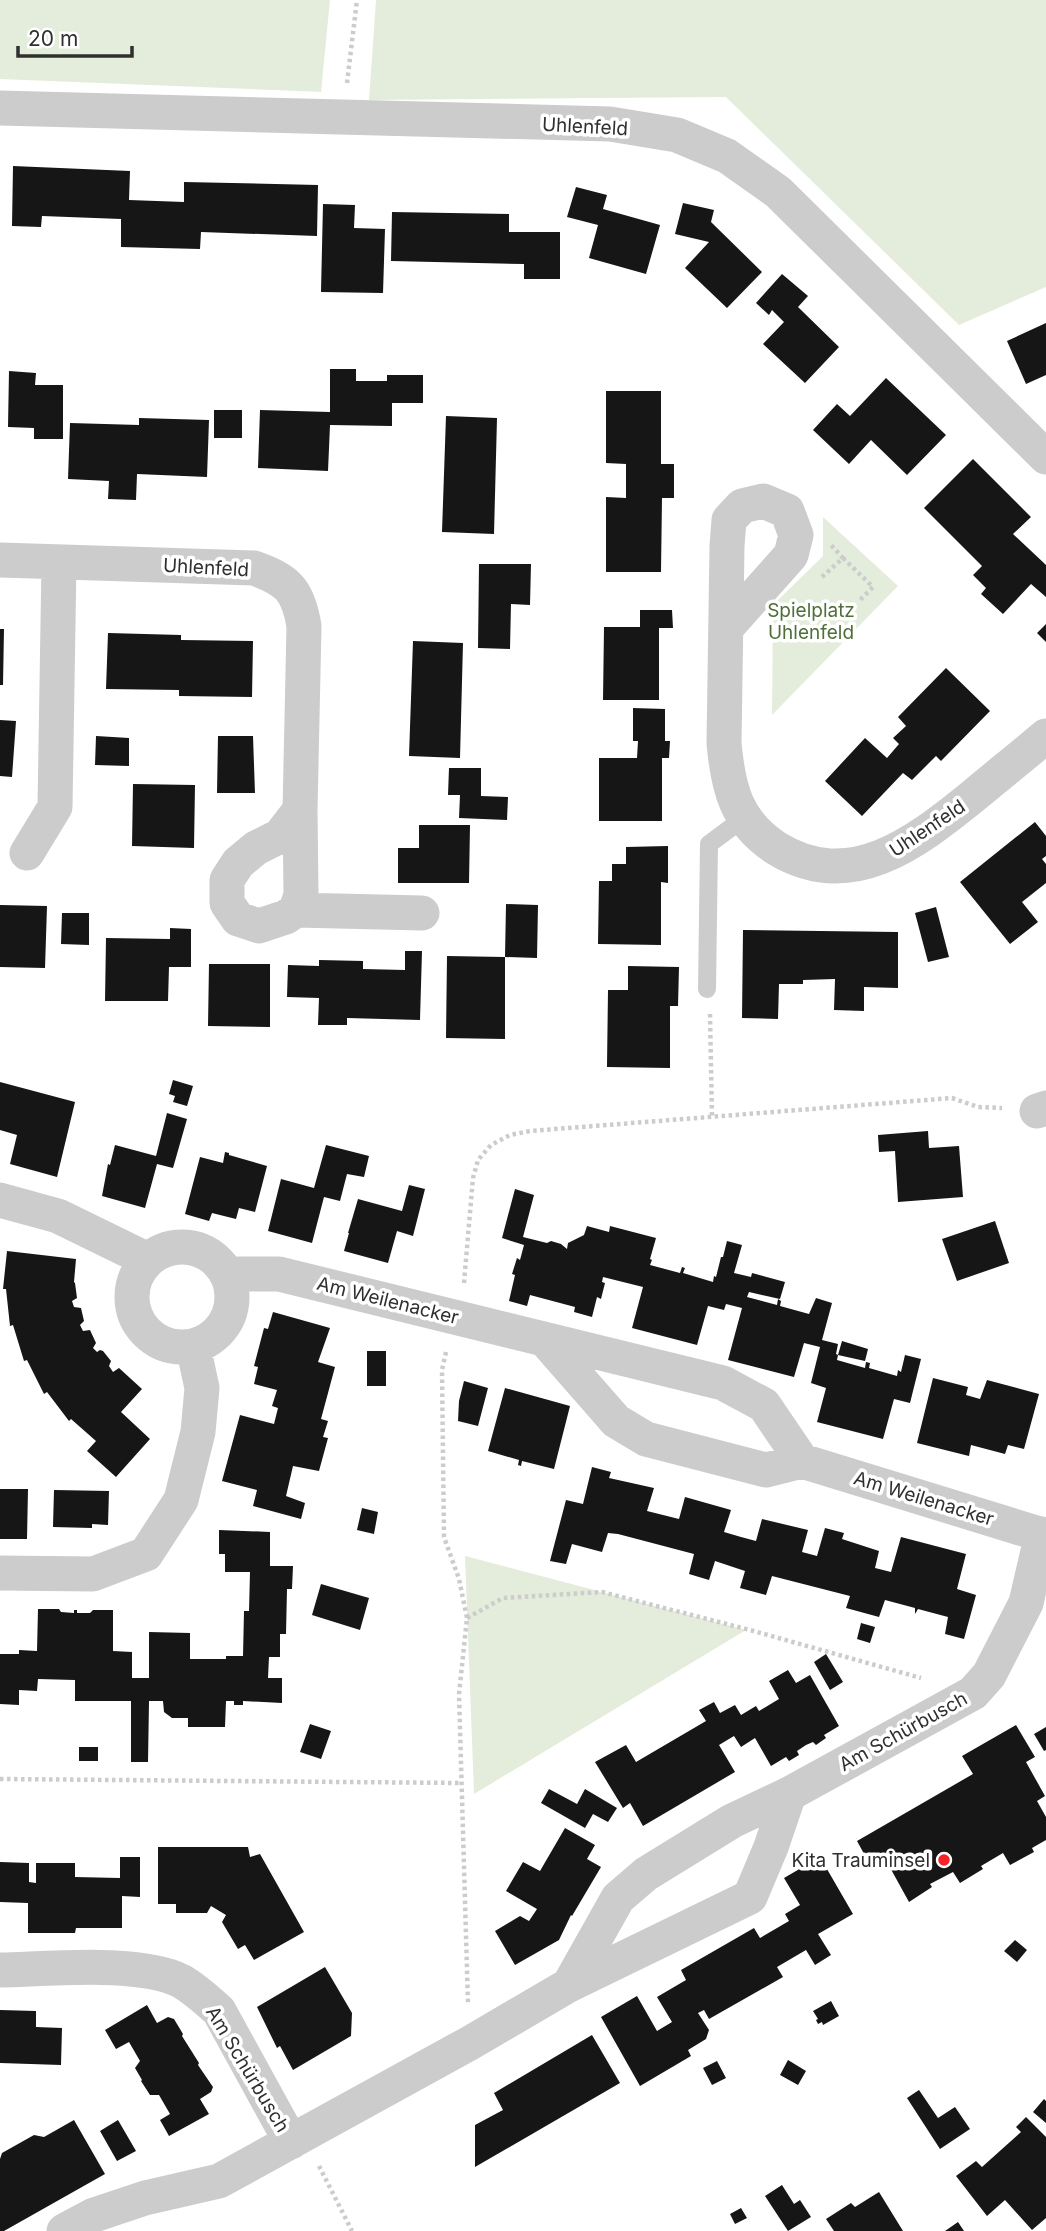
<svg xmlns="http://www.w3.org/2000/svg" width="1046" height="2231" viewBox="0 0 1046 2231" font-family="Inter,sans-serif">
  <rect width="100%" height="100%" fill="#fff"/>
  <path fill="#e4eddb" d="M0,0H330L321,92L0,79Z
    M376,0H1046V287L959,325L726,97L369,100Z
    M823,517L898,586L772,715L773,605L823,556Z
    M465,1556L746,1630L474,1794Z"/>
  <path fill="#161616" d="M13,166L130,171L129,200L184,202V182L318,185L317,236L201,232L200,249L121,247V219L42,216L41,227L12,226Z
    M576,187L607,195L603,209L660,225L646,274L589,258L598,225L567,217Z
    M683,203L714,210L711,222L762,272L727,308L685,268L709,242L675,234Z
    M323,204L355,205L354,228L385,229L383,293L321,292Z
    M392,212L509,214V232H560V279H524V264L391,261Z
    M782,274L808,296L798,307L839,347L805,383L763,344L784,322L772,310L769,315L756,303Z
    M1046,323V375L1026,384L1007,341Z
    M330,369H356V381H387V375H423V403H392V426L330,425L328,471L258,468L260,410L330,412Z
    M9,371L36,373L35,385H63V439H34V428L8,427Z
    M886,378L946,435L907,475L871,440L849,464L813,430L837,404L850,416Z
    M606,391H661V464H674V498H662L661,572H606V497L626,498V464L606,463Z
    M214,410H242V438H214Z
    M446,416L497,418L494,534L442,532Z
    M139,418L209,420L207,477L137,474L136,500L108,499L109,481L68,479L70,423L139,425Z
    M973,459L1031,517L1013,534L1046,565V597L1031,584L1003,614L981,594L986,588L973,575L982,566L924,508Z
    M479,564H531L530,605L511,604L510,649L478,648Z
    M640,610H672L673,628H659V700H603L604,627H640Z
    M1046,624V642L1037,633Z
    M0,629H4L3,685H0Z
    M108,633L181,635V640L253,641L252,697L179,696V690L106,689Z
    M413,641L463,643L460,758L409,756Z
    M946,668L990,711L941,761L936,756L912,780L903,773L862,816L825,781L865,738L887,758L899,744L893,738L906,726L898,717Z
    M633,708L665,709V741H670L669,758H662V821H599V758H637L638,741H633Z
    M0,720L16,721L12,777L0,776Z
    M96,736L129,738V766L95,765Z
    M218,736H253L255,793H217Z
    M449,768H481V796L508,797L507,820L459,818L460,795H448Z
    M133,784L195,785L194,848L132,846Z
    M1035,822L1046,836V856L1042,859L1046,864V883L1022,902L1038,922L1010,944L960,882Z
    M419,825H470L469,883H398V848H419Z
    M668,846V883L661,882V945L598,944L599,881H612V864H626V847Z
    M506,904L538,905L537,958L505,957Z
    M0,905L47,906L45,968L0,967Z
    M936,907L949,957L928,962L915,913Z
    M62,913H89V945L61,944Z
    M170,928L191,929V967H169L168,1001H105L106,938L170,939Z
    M743,930L898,932V988L864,987V1011L834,1010L835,979L803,980V984H779L778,1019L742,1018Z
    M405,951H422L420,1020L347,1018V1025H318L319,998L287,997L288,965L319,966V960L363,961V969L405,970Z
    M447,956L505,957V1039L446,1038Z
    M209,964H270V1027L208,1026Z
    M628,966L679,967L678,1006H670V1068L607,1067L608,990H628Z
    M173,1080L193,1086L187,1106L173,1102L175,1096L169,1094Z
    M0,1082L75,1102L57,1177L10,1164L17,1135L0,1130Z
    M167,1113L187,1119L173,1168L157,1164L145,1208L102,1196L108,1164L110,1165L115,1145L156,1156Z
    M928,1131L929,1148L959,1146L963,1197L898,1202L895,1151L879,1152L878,1135Z
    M326,1145L369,1156L364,1177L347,1174L340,1201L324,1197L312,1243L268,1231L281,1179L314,1188Z
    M225,1152L229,1153V1155L267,1166L255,1212L239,1208L236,1219L212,1213L209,1221L185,1214L200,1157L223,1163Z
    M409,1185L425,1189L413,1236L397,1231L388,1263L344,1251L349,1233H348L358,1199L402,1211Z
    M515,1189L534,1195L523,1237L547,1243L551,1241L561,1244L567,1249L568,1243L584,1235L587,1226L609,1232L610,1226L656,1238L650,1259L652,1260L650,1265L680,1273L682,1267L685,1268L683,1273L713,1282L714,1276L716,1277L721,1257H723L727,1241L742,1245L734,1273L751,1277L752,1273L785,1282L780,1299L749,1292L747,1297L777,1305L778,1299L781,1301L780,1306L809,1314L816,1298L832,1303L822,1340L838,1344L836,1354L838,1355L837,1360L865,1368L866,1362L870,1363L869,1368L897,1376L898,1370L901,1372L905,1355L921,1359L910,1403L894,1399L883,1439L817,1422L826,1388L811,1383L820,1347L804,1343L794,1377L728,1360L742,1308L726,1304L724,1310L708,1306L697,1345L632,1328L643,1287L603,1277L602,1282L605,1283L601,1299L597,1297L592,1317L574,1312L575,1307L530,1295L527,1306L509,1301L515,1275L512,1274L517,1258L520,1260L524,1245L502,1238Z
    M995,1221L1009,1263L957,1281L942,1239Z
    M7,1251L76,1259L74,1282L75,1283L77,1298L72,1301L74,1307L81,1308L84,1321L80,1325L83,1331L90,1330L96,1343L93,1348L97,1352L100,1350L103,1351L111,1361L109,1366L113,1372L119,1368L142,1389L121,1412L150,1439L116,1477L87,1451L96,1441L71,1419L69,1421L47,1392L44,1394L27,1360L24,1361L13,1325L10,1326L6,1289H3Z
    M273,1312L330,1328L318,1362L335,1367L321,1419L328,1421L323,1437L328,1438L319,1471L293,1466L286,1496L305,1503L301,1519L253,1506L257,1490L222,1481L240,1415L274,1424L278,1408L272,1406L277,1390L254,1384L258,1367L254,1366L264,1328L268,1329Z
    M842,1341L868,1349L865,1361L838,1355Z
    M367,1351H386V1386H367Z
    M933,1378L968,1387L966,1395L980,1399L987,1380L1039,1394L1024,1449L1008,1445L1005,1454L971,1445L969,1456L917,1443Z
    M464,1381L488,1388L478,1426L458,1421L459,1401Z
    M505,1388L570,1406L554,1469L522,1461L521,1466L518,1465L519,1460L488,1451Z
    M592,1467L611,1472L609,1478L654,1488L647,1511L679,1519L685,1497L731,1510L724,1532L741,1537L756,1541L762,1519L808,1530L802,1552L817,1556L825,1528L844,1533L842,1539L879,1551L875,1568L891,1572L901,1537L966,1554L957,1589L976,1595L964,1639L945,1634L948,1617L918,1609L915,1614V1608L885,1600L879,1617L846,1608L850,1596L772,1576L766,1595L740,1588L745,1571L715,1561L709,1580L689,1574L694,1554L618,1534L608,1533L602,1552L572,1544L566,1564L550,1561L566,1500L583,1504Z
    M0,1489H28L27,1539H0Z
    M54,1490L109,1491L108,1525L92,1524V1528L53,1527Z
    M362,1508L378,1512L374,1534L357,1530Z
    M219,1530L270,1532V1566H293L292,1589H287L286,1634H280V1657H269L268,1678H282V1703L243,1701V1705H234V1701H226L225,1727H188V1718H172L164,1712L163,1701H149L148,1762H131V1701H75V1680L38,1679L37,1691L19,1690V1705L0,1704V1654H19V1650L37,1651L38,1609H59L61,1612L74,1613V1610H77V1613H90L93,1610H113V1651L132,1652V1678H149V1632L190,1633V1659H226V1656H243L244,1611H249L250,1572H225V1554H219Z
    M321,1584L369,1598L360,1630L312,1615Z
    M861,1623L875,1627L870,1643L857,1639Z
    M826,1654L843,1682L830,1690L814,1662Z
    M788,1670L796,1683L810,1675L839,1726L824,1735L826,1738L816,1745L813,1742L806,1745L797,1751L799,1755L789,1761L786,1757L771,1766L755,1738L741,1747L734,1736L719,1745L735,1772L643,1826L630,1803L623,1808L595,1762L626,1745L636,1762L706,1721L699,1710L714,1702L720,1713L735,1705L741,1715L756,1706L759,1711L779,1699L769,1681Z
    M310,1724L331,1731L321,1759L300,1752Z
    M1016,1725L1035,1757L1026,1762L1045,1796L1037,1801L1046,1817V1840L1032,1848L1034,1852L1010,1865L1003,1853L981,1866L983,1869L960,1883L953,1872L930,1884L932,1887L909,1902L882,1853L868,1861L857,1841L973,1774L962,1756Z
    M1046,1727V1750L1044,1751L1034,1734Z
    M79,1747H98V1761H79Z
    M549,1789L577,1804L585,1789L617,1808L608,1822L593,1814L585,1828L541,1803Z
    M565,1828L595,1845L587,1859L601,1867L572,1916L571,1915L559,1940L515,1965L495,1931L520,1916L529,1921L537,1909L506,1891L523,1862L540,1871Z
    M158,1847H248L250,1857L260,1854L304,1932L254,1960L245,1945L238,1949L222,1922L226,1915L211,1906L207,1913H176V1904H158Z
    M120,1857H140V1897L122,1896V1928H76L75,1933H28V1903L0,1902V1862L29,1863V1882L36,1883V1863H75V1877L120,1878Z
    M820,1857L853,1914L818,1934L831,1955L815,1965L806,1950L777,1967L783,1977L709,2019L704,2010L698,2013L709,2030L706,2039L688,2050L691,2056L640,2086L601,2017L637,1996L657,2031L672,2022L657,1997L686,1980L681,1970L754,1928L760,1938L789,1921L785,1914L800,1905L784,1878Z
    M1015,1940L1027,1950L1017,1962L1004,1951Z
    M325,1967L352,2013L351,2036L293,2070L280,2046L277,2048L257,2007Z
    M831,2001L839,2016L823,2025L822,2022L818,2024L816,2020L818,2019L813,2011Z
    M147,2005L157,2023L168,2017L174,2019L183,2034L182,2036L199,2063L198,2065L213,2087L211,2092L200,2099L209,2114L169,2136L160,2120L170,2114L159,2095H150L141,2081L142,2080L135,2068L140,2061L129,2042L116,2049L105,2030Z
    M0,2010L36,2011V2027L62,2028L61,2065L0,2063Z
    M592,2035L620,2083L475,2167V2125L503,2110L494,2093Z
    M788,2060L806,2071L798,2085L780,2075Z
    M717,2061L726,2078L712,2085L703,2068Z
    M919,2090L938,2118L955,2107L970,2129L940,2149L907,2098Z
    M1044,2099L1046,2101V2123L1033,2112Z
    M1026,2117L1046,2137V2218L1032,2230L1005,2200L987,2216L956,2176L976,2161L982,2167L1021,2132L1016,2127Z
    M74,2120L105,2174L4,2231H0V2159L2,2153L34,2135L44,2137Z
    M118,2120L136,2151L117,2161L100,2131Z
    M782,2185L794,2204L800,2200L811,2217L788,2231L765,2196Z
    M879,2192L903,2231H834L826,2219L851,2203L855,2207Z
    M741,2208L747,2218L735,2224L730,2214Z
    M958,2222L964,2231H945Z"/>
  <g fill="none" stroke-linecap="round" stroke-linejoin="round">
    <path stroke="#ccc" stroke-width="4.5" stroke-dasharray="3.5 3.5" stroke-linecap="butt" d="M347,83L357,0
      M843,558L873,587L859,601
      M822,577L843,558L830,544
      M710,1014L712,1118
      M464,1283L473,1178L478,1160L491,1145L510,1135L530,1131L952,1098L978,1107L1002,1108
      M446,1352L442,1370L444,1537L459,1579L467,1618L459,1694L468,2004
      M467,1618L503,1598L602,1592L750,1630L921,1678
      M0,1779L461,1783
      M319,2166L352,2231"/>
    <path stroke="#ccc" stroke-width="18" d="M707,989L709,844L744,818"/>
    <path stroke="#ccc" stroke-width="35" d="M0,108L610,124L677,135L727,156L778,192L1046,457
      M0,560L254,568C288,580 298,590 304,626L300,810L301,895L296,910L286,917L259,926L238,919L227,903V880L238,863L256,848L280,836L300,810
      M726,628L791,555L796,535L787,511L763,501L742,506L729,520L727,546L724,743C728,788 736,822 776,848C850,894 915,843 972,797C996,777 1021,757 1046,736
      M27,853L55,807L59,562
      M296,910L422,913
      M1037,1111L1046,1108
      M0,1200L58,1216L148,1260
      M132 1297a50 50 0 1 1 100 0a50 50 0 1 1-100 0Z
      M227,1274H279L723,1383L764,1405L802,1461
      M546,1341L616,1421L646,1439L766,1470L802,1461L1046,1536
      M0,1573L93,1574L146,1554L181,1500L198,1432L202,1388L193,1346
      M0,1970C48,1969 140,1960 181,1981C195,1989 207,2000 219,2011L291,2142
      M569,1985L618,1898L646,1874L732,1821L789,1794L973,1693L989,1675L1026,1603L1042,1534
      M64,2231L94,2215L145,2198L219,2181L470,2043L569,1985L750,1897L771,1847L789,1794"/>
  </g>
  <circle fill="#f4232a" stroke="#fff" stroke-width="2.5" cx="944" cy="1860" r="7"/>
  <g text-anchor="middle" stroke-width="7" stroke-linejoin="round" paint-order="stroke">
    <g font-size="19" fill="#2f2f2f" stroke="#fff">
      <text transform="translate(585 126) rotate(3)" y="7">Uhlenfeld</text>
      <text transform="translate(206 567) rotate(3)" y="7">Uhlenfeld</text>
      <text transform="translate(927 828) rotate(-34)" y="7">Uhlenfeld</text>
      <text transform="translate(388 1300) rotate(14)" y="7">Am Weilenacker</text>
      <text transform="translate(924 1498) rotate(17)" y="7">Am Weilenacker</text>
      <text transform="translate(903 1731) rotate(-29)" y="7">Am Schürbusch</text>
      <text transform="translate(248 2069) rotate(59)" y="7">Am Schürbusch</text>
    </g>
    <g font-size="19" fill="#4f6e38" stroke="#fff">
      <text x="811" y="617">Spielplatz<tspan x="811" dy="22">Uhlenfeld</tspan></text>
    </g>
    <g font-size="19" fill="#2f2f2f" stroke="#fff" text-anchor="end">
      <text x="930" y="1867">Kita Trauminsel</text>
    </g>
  </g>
  <path d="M18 46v10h114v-10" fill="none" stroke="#2f2f2f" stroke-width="3.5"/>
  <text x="28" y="46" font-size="21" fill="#2f2f2f" stroke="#ffffff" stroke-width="5" paint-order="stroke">20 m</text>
</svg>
